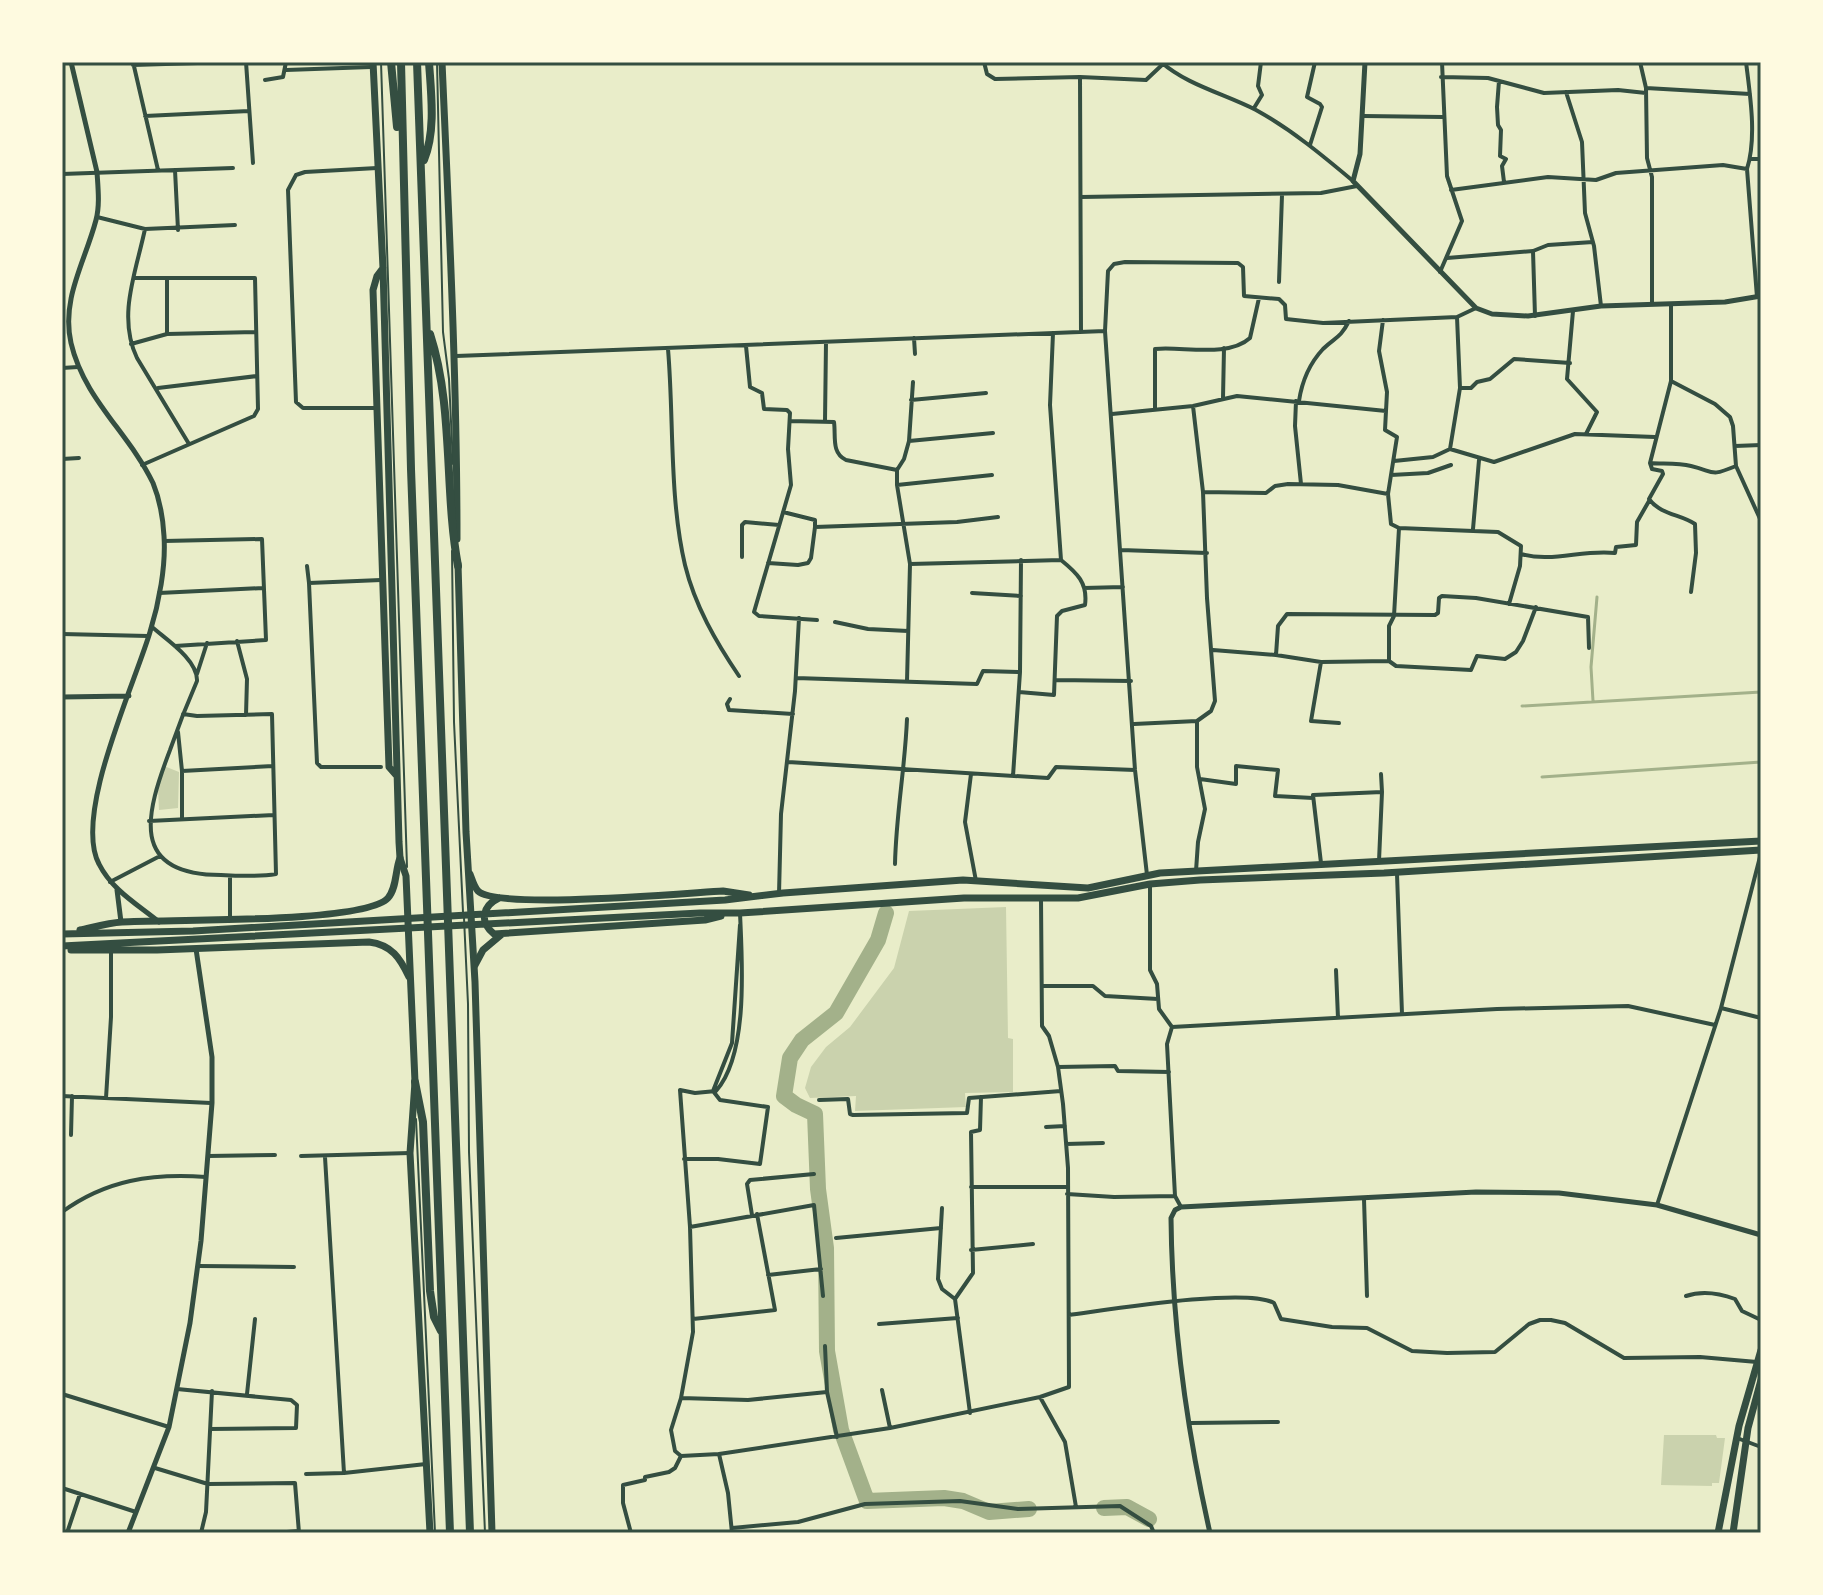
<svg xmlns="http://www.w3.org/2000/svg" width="1823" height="1595" viewBox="0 0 1823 1595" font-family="'IBM Plex Sans',sans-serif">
  <rect width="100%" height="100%" fill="#e9edc9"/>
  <path fill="#cad2ad" d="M164,766L179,772L178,808L159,810L158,788Z
    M1006,907L1008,1038L1013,1039V1092L965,1093L966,1107L855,1111L856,1096L810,1098L805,1088L811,1067L826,1047L850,1027L894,968L909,911Z
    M1664,1435H1716L1717,1438H1725L1719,1483H1712V1486L1661,1485Z"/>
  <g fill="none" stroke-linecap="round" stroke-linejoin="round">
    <path stroke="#a3b18a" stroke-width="3" d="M1593,701L1591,667L1597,597
      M1522,706L1761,692
      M1542,777L1761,762"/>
    <path stroke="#a3b18a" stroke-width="16" d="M886,913L878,940L836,1013L802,1040L790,1058L784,1096L796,1105L815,1114L818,1189L826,1248L827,1351L841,1430L867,1501L944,1498L963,1501L989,1512L1029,1509
      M1104,1508L1127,1507L1149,1519"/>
    <path stroke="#344e41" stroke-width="2" d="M381,62L407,867
      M437,62L443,332L449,379L453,464
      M452,551L454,722L463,912
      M464,918L468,1004L469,1152L485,1533
      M416,1119L435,1533"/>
    <path stroke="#344e41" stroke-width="4" d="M133,62L158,170
      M246,62L253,163
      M984,62L987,74L995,79L1080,77L1146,80L1163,64
      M1161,62C1187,85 1225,94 1256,110C1292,130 1322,155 1353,181
      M1280,62H1308
      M1640,62L1646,88L1647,158L1652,177V303
      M1746,62C1750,95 1757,137 1747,169L1757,297
      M133,65L230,62
      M286,70L371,67
      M1080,77L1081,332
      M1441,77L1488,78L1544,93L1618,90L1646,93
      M265,80L283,77L286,62
      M1499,81L1497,107L1498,125L1501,130L1500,156L1506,159L1502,166L1504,182
      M1646,88L1750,94
      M1566,92L1582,142L1585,213L1594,246L1601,306
      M1254,108L1262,95L1258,86L1261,62
      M145,116L249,111
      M1363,116L1443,117
      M1310,145L1322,107L1320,104L1307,97L1315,62
      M1750,159H1761
      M175,170L178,230
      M62,174L233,168
      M1451,190L1548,177L1596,180L1616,173L1723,165L1747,169
      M1081,197L1321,193L1357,186
      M97,217L145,229L235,225
      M145,229C136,272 117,316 137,358L189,444
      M1533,251L1535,316
      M1447,258L1533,251L1548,245L1593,242
      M1440,272L1462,221L1447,176L1442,62
      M135,278H255L258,409L254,416L142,465
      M167,280V333
      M1279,282L1282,195
      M1671,305V381L1650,463L1652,469L1662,471L1663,474L1649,499C1661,515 1680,514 1695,524L1696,553L1691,592
      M1573,311L1567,379L1597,412L1586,434
      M1383,320L1379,351L1387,392L1385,430L1397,437L1388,494L1391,524L1399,528L1498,532L1521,546L1520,566L1509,604
      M1053,333L1050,405L1061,560
      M914,338L915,354
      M131,344L167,334L256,332
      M746,346L750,387L762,393L764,409L787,410L790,413L788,449L791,485L754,612L759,616L817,620
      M668,349C674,419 669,497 685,565C695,606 716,642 739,676
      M456,356L1105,331
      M62,368L78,367
      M1671,381L1715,404L1730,417L1733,426L1736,466L1761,521
      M158,388L257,376
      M1460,388H1471L1477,382L1490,379L1514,359L1570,363
      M1223,398L1224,348
      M911,400L986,393
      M1296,401L1295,426L1301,484
      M1299,401C1302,381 1309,364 1323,349C1335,337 1340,339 1349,321
      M375,408H303L296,402L288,190L296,175L305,172L377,168
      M1155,410V349C1182,346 1228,358 1250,338L1259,298
      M1112,414L1193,406L1237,396L1386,411
      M790,421L834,422C836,436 831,453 846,460L897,470
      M825,421L826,342
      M909,441L993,433
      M1735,446L1761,445
      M1450,449L1494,462L1575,434L1655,437
      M1450,449L1460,388L1457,317
      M62,459L79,458
      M1394,461L1433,457L1450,449
      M1650,463C1663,464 1678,463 1691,466C1716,472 1709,477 1736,466
      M1391,475L1428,473L1451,465
      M897,485L992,475
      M1203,492L1266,493L1275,486L1288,484L1338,485L1388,494
      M783,512L815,520V527L957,522L998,517
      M1473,529L1479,460
      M164,541L262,539L266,640L175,646
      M1121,550L1207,553
      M1521,554C1552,563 1583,549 1615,553L1616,547L1636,545L1637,522L1649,501
      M742,557V525L745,522L779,525
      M768,563L798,565L808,563L811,558L815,527
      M910,564L1061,560C1077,573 1088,583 1085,605L1062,611L1057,616L1054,695L1019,692
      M307,566L309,583L381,580
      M309,583L317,763L321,767H381
      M1084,588L1123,587
      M159,593L263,588
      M972,593L1021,596
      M835,622L868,629L908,631
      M152,627C167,640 198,660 197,681C187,704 178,727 170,750C146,813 128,875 221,875C239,876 259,877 276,874L272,714L197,716L183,714
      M62,634L148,636
      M237,641L247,679L246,715
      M1213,650L1276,655L1321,662L1389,661L1396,666L1471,670L1477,656L1505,659L1516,652L1523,641L1536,607
      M1276,655L1278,626L1287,614L1435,615L1438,613L1439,598L1442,596L1476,598L1588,617L1589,648
      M1389,660V626L1394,616L1399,528
      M1321,662L1311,721L1339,723
      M197,674L207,643
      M796,678L977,684L983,671L1020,672
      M1056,680L1131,681
      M907,681L910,564L897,485V470L904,459L909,441L913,382
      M730,699L727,704L729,710L793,714
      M1134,724L1197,721L1211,711L1215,701L1207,598L1203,492L1193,406
      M178,732L182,771V818
      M788,762L1048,778L1056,767L1135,770
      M182,771L273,766
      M971,774L965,822L976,881
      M1013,776L1020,672L1021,560
      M1200,779L1236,784V766L1278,770L1275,796L1313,798
      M149,821L274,815
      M1379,861L1382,792
      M1321,863L1313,795L1382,792L1381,774
      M895,864C896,815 905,768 907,719
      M1196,871L1198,842L1205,809L1197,767V721
      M1397,874L1402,1014
      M1147,875L1135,770L1105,331L1108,271L1114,264L1125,262L1238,263L1243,267L1244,296L1279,299L1285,305L1286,319L1323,323L1457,317L1476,308
      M230,876V920
      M110,882L160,856
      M1150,884V970L1157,984L1159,1009L1172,1027L1167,1044L1175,1196L1181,1207
      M779,894L781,814L795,691L799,618
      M740,913C742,960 749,1054 716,1091L695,1093L680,1090L690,1227L693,1332L681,1398L671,1430L675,1451L681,1456L719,1454L890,1428L1040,1397L1069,1387L1068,1168L1063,1104L1058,1067L1049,1036L1042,1026L1041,899
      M1336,970L1338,1018
      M1042,986H1093L1105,996L1158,999
      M1721,1008L1761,1018
      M1172,1027L1497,1009L1628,1006L1715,1025
      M1058,1067L1115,1066L1118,1071L1169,1072
      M713,1091L732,1043L740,925
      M62,1096L211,1103
      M106,1098L111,1017V951
      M819,1100L848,1099L850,1114L853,1115L967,1113L969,1098L1061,1091
      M1046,1127L1065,1126
      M71,1135L72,1096
      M1066,1144L1103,1143
      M208,1156L275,1155
      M301,1156L410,1153
      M325,1157L344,1473
      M684,1159H718L760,1164L768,1107L720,1100L713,1091
      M971,1187H1067
      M1067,1194L1114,1197L1175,1196
      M1364,1199L1367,1296
      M1657,1205L1721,1008L1761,853
      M942,1208L938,1279L942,1289L955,1299
      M62,1212C106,1180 152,1173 206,1177
      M752,1215L747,1184L750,1180L814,1174
      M690,1227L814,1205L823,1296
      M836,1238L941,1228
      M971,1250L1033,1244
      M198,1266L294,1267
      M768,1275L821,1269
      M1686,1296C1703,1290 1719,1293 1735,1299L1742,1311L1761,1320
      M1069,1315C1107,1310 1246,1287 1274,1303L1281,1319L1332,1327L1367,1328L1412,1351L1447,1353L1495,1352L1529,1324L1540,1320H1551L1565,1323L1624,1358L1700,1357L1757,1362
      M693,1319L775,1310L757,1214
      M879,1324L958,1318
      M825,1346L827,1392L837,1437
      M177,1389L291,1400L297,1405L296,1428L210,1429
      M882,1390L890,1428
      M62,1394L169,1427
      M247,1394L255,1319
      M1040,1397L1065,1442L1076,1507
      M681,1398L748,1400L827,1392
      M970,1413L955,1299L973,1273L971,1132L980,1130L981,1097
      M1191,1423L1278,1422
      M1737,1438L1761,1447
      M719,1454L728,1493L732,1533
      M155,1468L208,1484L295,1483L299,1533
      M306,1474L344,1473L426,1464
      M62,1488L136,1512
      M732,1528L798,1522L865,1504L960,1501L1018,1509L1120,1506L1151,1526L1154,1533
      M67,1533L80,1494
      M201,1533L206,1512L212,1391
      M275,1533L299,1531
      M631,1533L623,1503V1485L645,1480V1477L669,1472L675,1468L681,1456"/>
    <path stroke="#344e41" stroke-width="5" d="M71,62L97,172C98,188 100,205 96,220C85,262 61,299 71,343C84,399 129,433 153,483C160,500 163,518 164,536C166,566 159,603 150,632C134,686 73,815 99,864C112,890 137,904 159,922
      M1365,62L1360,154L1353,181L1476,308L1492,314L1528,316L1601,306L1725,302L1761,296
      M62,697L129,696
      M117,890L121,922
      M128,1533L169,1427L190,1323L201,1241L212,1103V1057L196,949
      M1210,1533C1187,1431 1172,1323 1171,1218L1175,1210L1181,1207L1476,1192L1559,1193L1657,1205L1761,1235"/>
    <path stroke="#344e41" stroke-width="7" d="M470,874C472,879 474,887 478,891C497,910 686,893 723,891L749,895
      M499,898C482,906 479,922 494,934L705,920L721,916
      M80,930C94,927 108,923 122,922C166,919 364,924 388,898C397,888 395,870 400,858
      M62,934L193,931L725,900L783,893L963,880L1088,888L1160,873L1761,841
      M62,946L700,913H740L964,898H1078L1150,884L1200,880L1384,873L1761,850
      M71,950H157L369,942C392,945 400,958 409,977
      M475,965L483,950L502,934
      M1718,1533L1739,1426L1761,1350
      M1733,1533L1748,1428L1761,1380"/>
    <path stroke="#344e41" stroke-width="7" d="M373,62L383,268L399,842L400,858L406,876L415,1082L410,1153L430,1533
      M442,62C449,221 457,380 457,539
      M383,268L377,276L373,290L389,767L396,775
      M458,564L466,832L475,982L492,1533"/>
    <path stroke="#344e41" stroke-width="8" d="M391,62L397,127
      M401,62L411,469L450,1533
      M417,62L470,1533
      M424,160C436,131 431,93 429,62
      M430,334C454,408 444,490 458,566
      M415,1082L423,1122L430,1291L434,1317L441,1331"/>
  </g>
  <rect width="1823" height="1595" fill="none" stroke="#fefae0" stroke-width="128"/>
  <rect x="64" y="64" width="1695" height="1467" fill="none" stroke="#344e41" stroke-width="3"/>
</svg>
